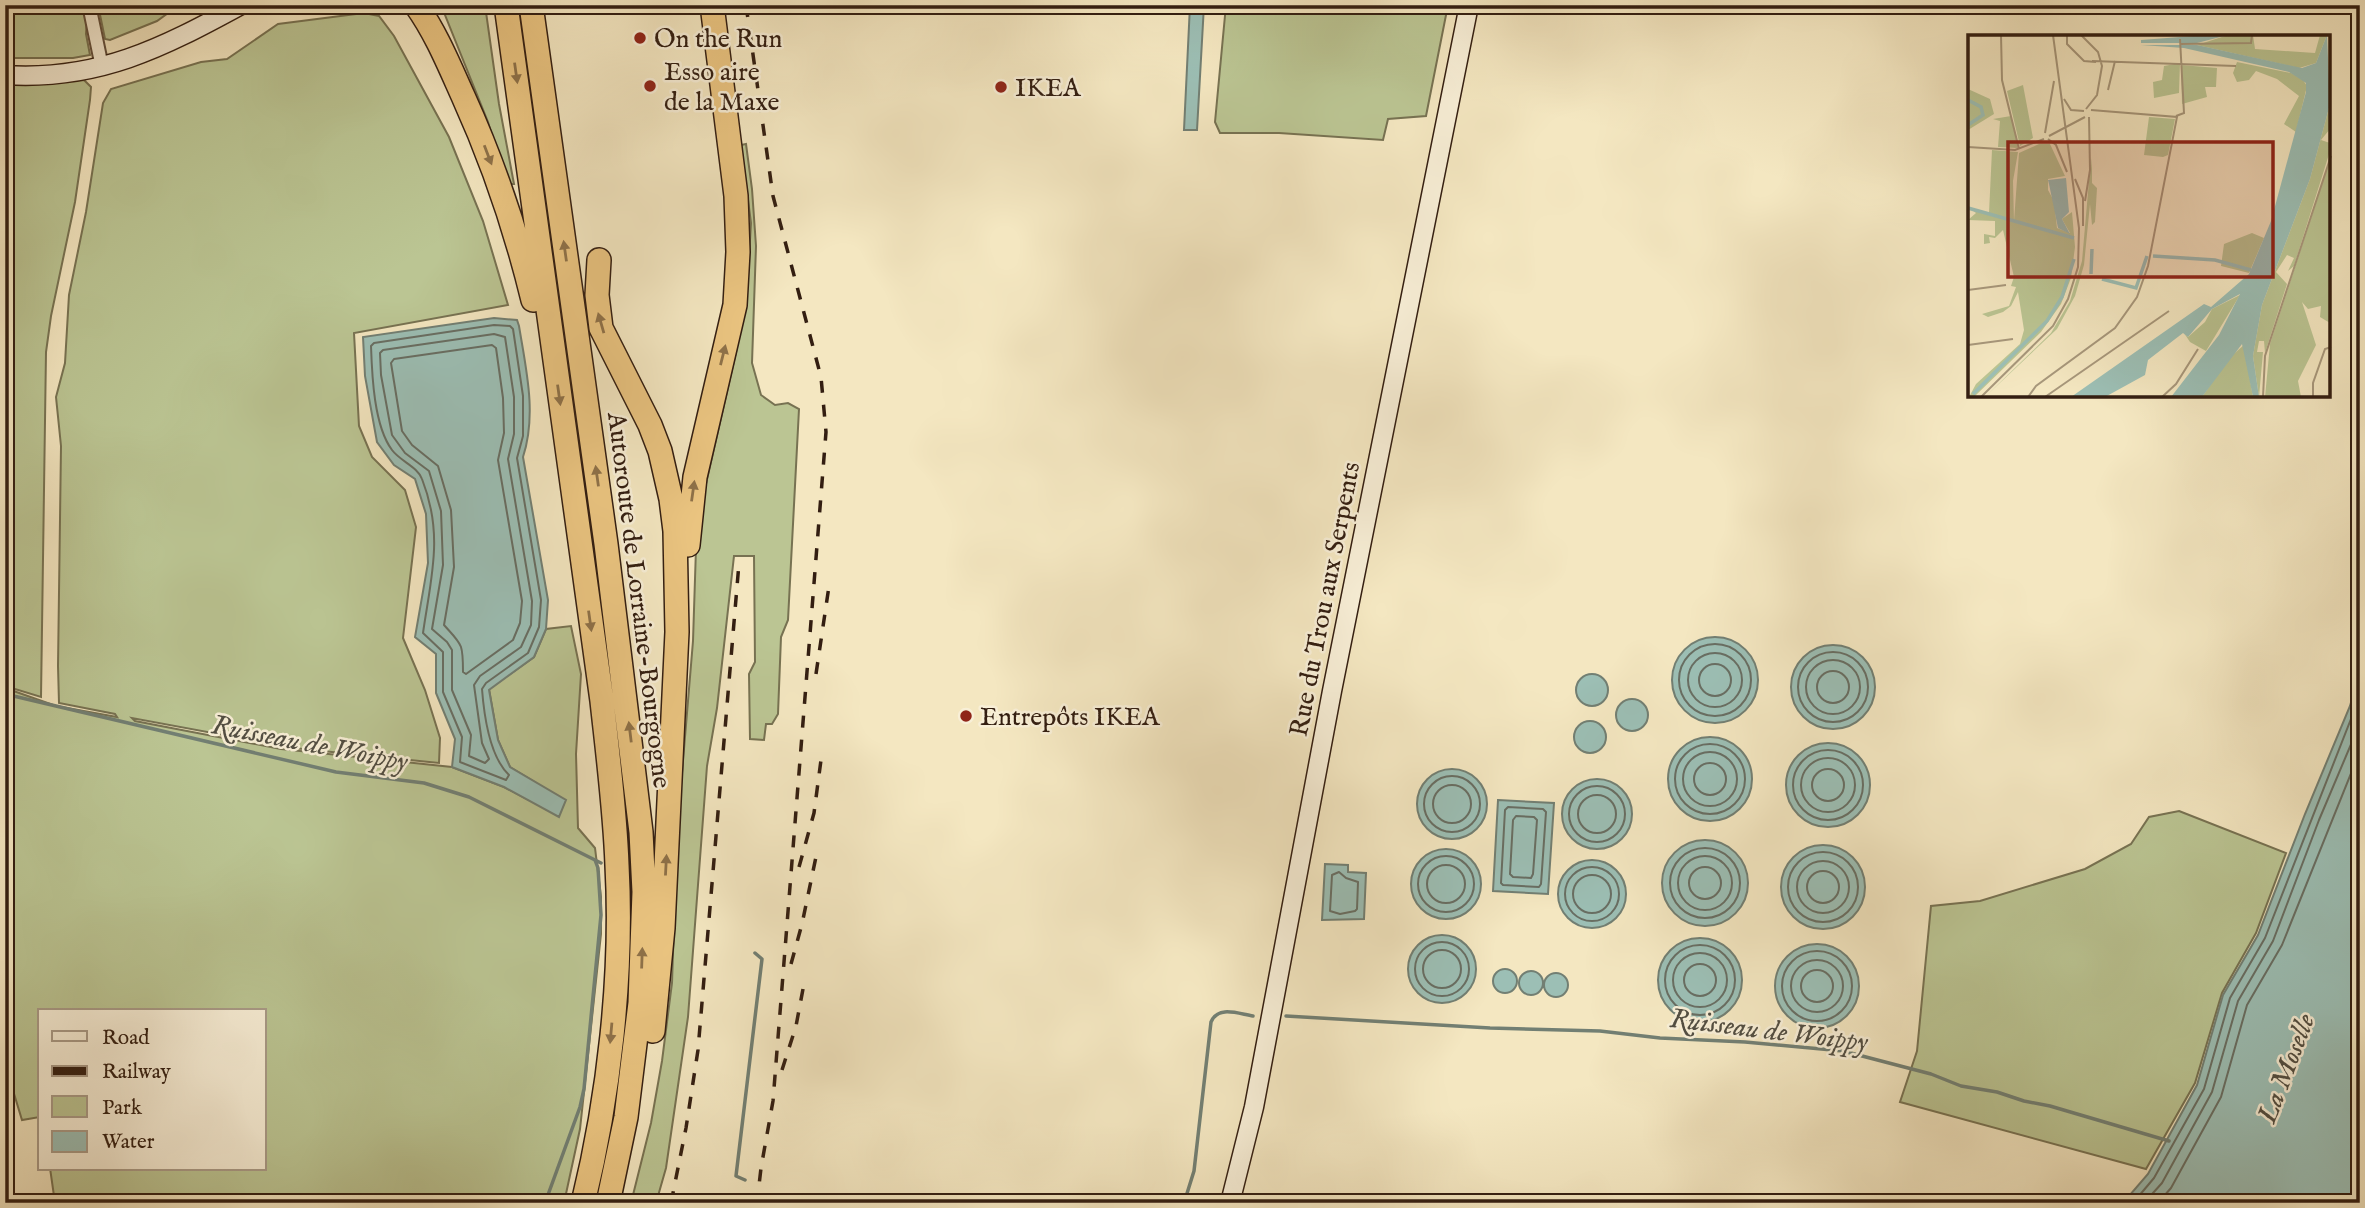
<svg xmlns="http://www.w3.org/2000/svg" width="2365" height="1208" viewBox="0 0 2365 1208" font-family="'IM FELL English',serif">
  <rect width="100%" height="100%" fill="#f4e7c1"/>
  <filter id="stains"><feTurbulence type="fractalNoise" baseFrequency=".00286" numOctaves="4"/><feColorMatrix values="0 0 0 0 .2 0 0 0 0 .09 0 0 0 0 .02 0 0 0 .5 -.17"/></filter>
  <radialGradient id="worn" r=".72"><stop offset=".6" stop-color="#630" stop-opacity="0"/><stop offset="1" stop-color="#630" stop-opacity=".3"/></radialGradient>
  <path fill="#bbc593" stroke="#777252" stroke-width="2" d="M5,5H85L87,16L86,34L90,55L73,58H5Z
    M98,5H179L157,21L110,40L105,39Z
    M441,5H485L499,104L514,184H507L488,122Z
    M1226,5H1448L1426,116L1388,119L1383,140L1279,133H1220L1215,122Z
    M364,13L379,16L394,36L449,137L483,221L508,305L354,333L359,426L372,457L405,490L416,527L403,638L425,690L440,738L439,763L293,748L132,718L135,721L281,749L452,767L504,787L529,800L536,783L510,767L498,740L489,689L534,657L546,629L571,626L581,674L576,754L578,828L595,848L601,897V934L580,1129L564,1203H55L50,1168H264V1010H40V1117L22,1120L5,1064V688L56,706L117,717L115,714L59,703L58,666L61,446L56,397L65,363L69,295L86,212L103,103L111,89L201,62L227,59L278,24Z
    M84,80L91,87L90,100L75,202L51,316L46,352L41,697L5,686V85Z
    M746,144L752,189L756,246L752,363L761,395L775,405L788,403L799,409L788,620L781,637L778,714L772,724H766L764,740L750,739L749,674L755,662L754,556H734L717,708L707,766L688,1017L666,1168L656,1203H631L651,1123L662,1061L672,983L677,833L693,641L696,548L703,497L736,352L747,291L751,223L741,145Z
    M2179,811L2286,853L2256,933L2222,993L2195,1083L2146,1169L1900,1102L1917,1051L1931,906L1980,901L2085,869L2131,844L2149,817Z"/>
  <path fill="#9cbfb5" stroke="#727f73" stroke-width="2" d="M1190,5H1204L1197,130H1184Z
    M494,318L517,320L519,326C526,369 537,414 523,457L548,600L546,629L534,657L489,690L498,740L510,767L566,800L559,817L504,787L452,767L455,739L436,693V654L415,637L428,563L426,514L415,479L394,465L377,442L365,376L363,337Z
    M1672 680a43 43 0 1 1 86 0a43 43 0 1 1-86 0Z
    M1791 687a42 42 0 1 1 84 0a42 42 0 1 1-84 0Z
    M2360,670V1181L2351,1203H2123L2148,1174L2197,1085L2223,995L2258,935L2305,814L2350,706Z
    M1576 690a16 16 0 1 1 32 0a16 16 0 1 1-32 0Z
    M1616 715a16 16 0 1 1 32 0a16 16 0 1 1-32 0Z
    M1574 737a16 16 0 1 1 32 0a16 16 0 1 1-32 0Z
    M1668 779a42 42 0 1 1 84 0a42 42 0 1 1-84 0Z
    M1786 785a42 42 0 1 1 84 0a42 42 0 1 1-84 0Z
    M1417 804a35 35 0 1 1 70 0a35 35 0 1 1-70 0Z
    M1562 814a35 35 0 1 1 70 0a35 35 0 1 1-70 0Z
    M1498,800L1554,803L1548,894L1493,891Z
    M1662 883a43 43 0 1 1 86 0a43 43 0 1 1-86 0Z
    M1781 887a42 42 0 1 1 84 0a42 42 0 1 1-84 0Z
    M1411 884a35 35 0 1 1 70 0a35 35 0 1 1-70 0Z
    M1558 894a34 34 0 1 1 68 0a34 34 0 1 1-68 0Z
    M1325,864L1348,865V872L1366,873L1364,919L1322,920Z
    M1408 969a34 34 0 1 1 68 0a34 34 0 1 1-68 0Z
    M1658 980a42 42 0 1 1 84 0a42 42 0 1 1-84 0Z
    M1775 986a42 42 0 1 1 84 0a42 42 0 1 1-84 0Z
    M1493 981a12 12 0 1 1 24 0a12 12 0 1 1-24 0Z
    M1519 983a12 12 0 1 1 24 0a12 12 0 1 1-24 0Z
    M1544 985a12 12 0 1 1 24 0a12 12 0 1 1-24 0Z"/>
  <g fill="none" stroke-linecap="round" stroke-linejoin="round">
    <path stroke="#686e63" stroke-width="2" d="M494,325L510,326L513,329L523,396V436L517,458L541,600L539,627L528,653L486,683L482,689C484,715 489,756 509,775L506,780L460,762L462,737L443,692V652L423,633C431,577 444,535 422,479C418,467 400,461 392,450C374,426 372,376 371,346L374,343Z
      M494,334L505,337L514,397V434L508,459L532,601L531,625L521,647L480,676L474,685L482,743L489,759L485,763L469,756L471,735L452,690V650L447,642L432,629L443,565L441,511L429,471L405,453L392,435L381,375L380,353L383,350Z
      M492,345L496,348L503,398L504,433L498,460L522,601L520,623L513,640L466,674L463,672C463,643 462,645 444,625L454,567L451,510L438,466L412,445L402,431L391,363L394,359Z
      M1679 680a36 36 0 1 1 72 0a36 36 0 1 1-72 0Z
      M1798 687a35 35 0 1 1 70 0a35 35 0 1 1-70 0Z
      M1688 680a27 27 0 1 1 54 0a27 27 0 1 1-54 0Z
      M1806 687a27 27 0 1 1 54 0a27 27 0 1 1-54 0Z
      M1699 680a16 16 0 1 1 32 0a16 16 0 1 1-32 0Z
      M1817 687a16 16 0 1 1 32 0a16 16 0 1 1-32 0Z
      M1675 779a35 35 0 1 1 70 0a35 35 0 1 1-70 0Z
      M1793 785a35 35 0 1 1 70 0a35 35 0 1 1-70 0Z
      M1683 779a27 27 0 1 1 54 0a27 27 0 1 1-54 0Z
      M1801 785a27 27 0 1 1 54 0a27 27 0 1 1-54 0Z
      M1694 779a16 16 0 1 1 32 0a16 16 0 1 1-32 0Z
      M1812 785a16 16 0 1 1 32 0a16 16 0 1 1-32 0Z
      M1424 804a28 28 0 1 1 56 0a28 28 0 1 1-56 0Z
      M1433 804a19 19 0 1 1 38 0a19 19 0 1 1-38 0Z
      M1569 814a28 28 0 1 1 56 0a28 28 0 1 1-56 0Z
      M1578 814a19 19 0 1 1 38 0a19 19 0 1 1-38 0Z
      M1508,807L1543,809L1546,812L1541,884L1539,887L1503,885L1501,883L1505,810Z
      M1516,816L1534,817L1537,820L1533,874L1531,878L1513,877L1510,874L1513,820Z
      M1670 883a35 35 0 1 1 70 0a35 35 0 1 1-70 0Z
      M1788 887a35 35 0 1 1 70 0a35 35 0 1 1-70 0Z
      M1418 884a28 28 0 1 1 56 0a28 28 0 1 1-56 0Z
      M1678 883a27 27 0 1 1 54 0a27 27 0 1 1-54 0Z
      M1797 887a26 26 0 1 1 52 0a26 26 0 1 1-52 0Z
      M1427 884a19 19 0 1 1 38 0a19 19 0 1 1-38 0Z
      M1565 894a27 27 0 1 1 54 0a27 27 0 1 1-54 0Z
      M1689 883a16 16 0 1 1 32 0a16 16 0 1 1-32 0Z
      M1807 887a16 16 0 1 1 32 0a16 16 0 1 1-32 0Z
      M1339,872L1346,878L1358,882L1357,909L1355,911L1340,914L1330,911L1332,875Z
      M1573 894a19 19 0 1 1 38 0a19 19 0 1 1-38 0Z
      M1415 969a27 27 0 1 1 54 0a27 27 0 1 1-54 0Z
      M1665 980a35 35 0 1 1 70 0a35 35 0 1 1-70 0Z
      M1423 969a19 19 0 1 1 38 0a19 19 0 1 1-38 0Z
      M1782 986a35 35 0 1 1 70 0a35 35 0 1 1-70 0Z
      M1673 980a27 27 0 1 1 54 0a27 27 0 1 1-54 0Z
      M1791 986a26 26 0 1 1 52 0a26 26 0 1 1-52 0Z
      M1684 980a16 16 0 1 1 32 0a16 16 0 1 1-32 0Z
      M1801 986a16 16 0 1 1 32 0a16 16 0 1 1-32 0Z
      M2133,1203L2154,1178L2204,1089L2230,998L2265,938L2360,696
      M2144,1203L2162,1183L2212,1092L2238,1001L2273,941L2319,820L2360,723
      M2158,1203L2171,1188L2221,1097L2247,1005L2282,945L2360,751"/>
    <path stroke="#727f73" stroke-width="3.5" d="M5,694L336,772L424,783L469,797L595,860
      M1286,1016L1490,1028L1600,1031L1660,1038L1745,1042L1843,1051L1931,1074L1961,1086L1997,1092L2024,1101L2050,1106L2169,1141
      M745,1180L736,1176L762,959L755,953
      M545,1203L580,1107L584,1089L601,915L598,868L595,860L601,863
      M1184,1203L1194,1171L1211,1022C1218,1005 1239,1014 1253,1016"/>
    <g stroke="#63503d" stroke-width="16">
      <path id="street" d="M89,5L102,67"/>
    </g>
    <g stroke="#331e11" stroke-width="21">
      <path id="secondary" d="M5,75C98,81 162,48 241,5
        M1230,1203L1254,1107L1332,691L1469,5"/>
    </g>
    <g stroke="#331e11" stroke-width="26">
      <path id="highway" d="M416,5C436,33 449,65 463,96C493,162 516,230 533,300
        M506,5L602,701C608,756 615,810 617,865C623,975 609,1097 583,1203
        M531,5L606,544L641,832L644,892L640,1003L626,1117L608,1203
        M599,260L597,295L601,328L650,425L660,451L671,499L675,531L677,632L663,928L653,1031
        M688,545L695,477L735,305L738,252L736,196L712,5"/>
    </g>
    <use href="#street" stroke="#f8efd7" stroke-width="12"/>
    <use href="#secondary" stroke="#f8efd7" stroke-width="18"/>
    <use href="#highway" stroke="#eac480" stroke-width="23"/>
    <path stroke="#331e11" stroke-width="3.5" stroke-dasharray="12 12" stroke-linecap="butt" d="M746,5L773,196L821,377L826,432L773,1101L761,1168L757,1203
      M816,674L829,586
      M799,867L814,813L821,760
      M791,964L802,924L817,852
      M782,1070L796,1026L803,989
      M671,1203L686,1128L698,1050L739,563"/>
  </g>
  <defs><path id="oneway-solid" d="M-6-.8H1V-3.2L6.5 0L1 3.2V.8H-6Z" transform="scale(1.75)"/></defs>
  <g fill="#8e7148">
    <use href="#oneway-solid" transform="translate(516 73) rotate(82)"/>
    <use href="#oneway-solid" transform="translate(488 155) rotate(69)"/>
    <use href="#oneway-solid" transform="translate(565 251) rotate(-98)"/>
    <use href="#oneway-solid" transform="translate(601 323) rotate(-106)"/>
    <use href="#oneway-solid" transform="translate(723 355) rotate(-76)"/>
    <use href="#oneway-solid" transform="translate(559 395) rotate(82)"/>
    <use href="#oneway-solid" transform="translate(597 476) rotate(-98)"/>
    <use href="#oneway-solid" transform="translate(693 491) rotate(-82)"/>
    <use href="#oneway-solid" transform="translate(590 621) rotate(82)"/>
    <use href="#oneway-solid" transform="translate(630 732) rotate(-97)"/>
    <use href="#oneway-solid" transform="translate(666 865) rotate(-87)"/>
    <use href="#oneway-solid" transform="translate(642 958) rotate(-88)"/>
    <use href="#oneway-solid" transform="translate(611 1033) rotate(95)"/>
  </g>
  <g fill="#8f2418" stroke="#f8efd7" stroke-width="2.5">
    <circle cx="640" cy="38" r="7"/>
    <circle cx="650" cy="86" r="7"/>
    <circle cx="1001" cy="87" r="7"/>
    <circle cx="966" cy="716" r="7"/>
  </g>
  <g text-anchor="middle" stroke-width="5" stroke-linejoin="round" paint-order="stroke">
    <g font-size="26" fill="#331e11" stroke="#f8efd7" text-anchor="start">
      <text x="654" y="47">On the Run</text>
      <text x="664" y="80">Esso aire<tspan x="664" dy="30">de la Maxe</tspan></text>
      <text x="1015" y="96">IKEA</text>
      <text x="980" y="725">Entrepôts IKEA</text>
    </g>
    <g font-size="26" fill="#331e11" stroke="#f8efd7">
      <text transform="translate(1324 599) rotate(-79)" y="9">Rue du Trou aux Serpents</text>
      <text transform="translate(640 600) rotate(83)" y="9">Autoroute de Lorraine-Bourgogne</text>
    </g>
    <g font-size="28" font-style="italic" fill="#524e42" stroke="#f8efd7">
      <text transform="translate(310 742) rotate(11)" y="10">Ruisseau de Woippy</text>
      <text transform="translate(1769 1029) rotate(7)" y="10">Ruisseau de Woippy</text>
      <text transform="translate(2285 1068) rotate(-69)" y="10">La Moselle</text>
    </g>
  </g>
  <g transform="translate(1968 35)">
    <rect width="362" height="362" fill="#f4e7c1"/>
    <path d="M260,0H285L287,14L347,18L352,0H359L348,28L331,33L229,10ZM269,27L323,38L335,45L339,51L328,97L316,89L331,61L309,44L288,36L281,45L269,47L265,38ZM212,28L211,58L186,63L185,47L194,45L196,31ZM213,30L249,33L248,52H237L239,62L214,69ZM55,50L65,103L52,111L39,56ZM0,54L22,64L26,79L0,95ZM362,69V94L353,105L362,108V116L326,231L320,236L326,223L319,220L308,237L319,249L297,318L296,306H291L289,317H295L291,362L285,321L294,270L342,144ZM43,81L50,113L30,112L32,86L25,84ZM181,82L207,84L200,120L195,122L176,120ZM71,109H82L97,141L80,144V155L86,166L89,193L102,198L94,184L104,177L107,212L103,243L93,269L73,297L6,362H1L8,349L52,309L56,295L50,257L43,271L35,277L20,282L14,279L41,271L48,252L43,251L46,242L35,195L27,203L21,202L22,208L16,209V199L27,201V186L0,185L8,178L0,172L21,178L24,115L50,117L45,146L46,186L51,118ZM123,123L124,134V148L129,153L127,187L124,190L122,169L116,230L107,261L89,294L17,362L83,298L102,266L114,226ZM362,125V288L352,282L353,271L340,274L334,267L348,310L330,346L333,362H297L302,309ZM284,198L296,203L281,238L253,231L256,209ZM272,260L238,316L222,307L216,298L220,302L237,287L244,274ZM276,310L285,362H234L261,323Z" fill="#bbc593"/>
    <path d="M238,0H260L229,8H173V5ZM359,0L362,69L342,144L294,270L285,321L291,362H285L274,309L234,362H203L251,300L272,259L244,274L220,302L215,298L180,325L177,340L137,362H103L236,269L243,272L281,239L303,186L338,57V48L321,37L216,13L173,10H229L334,33L348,28ZM98,143L101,177L94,184L102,199L90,193L81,149L80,145Z" fill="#9cbfb5"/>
    <path fill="none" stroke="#9cbfb5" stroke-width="3.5" d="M0,65L13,72L15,80L0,90M0,173L106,203M185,221L247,225L283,235M123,239L124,214M134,244L168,253L179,221M5,359L79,286L94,262L106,224"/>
    <path fill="none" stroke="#a7977b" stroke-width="2" d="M33,0L34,45L51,114M99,0V9L116,26L128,27M113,0L130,17L134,31L129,60L118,74M212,9L283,8L284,0M124,26L268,31M140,55L147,26M96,64L103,75L116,76M208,81L216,78L212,4M77,98L86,46M81,101L117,82M80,104L88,110L99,137M0,112L47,115L76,104M107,144L115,163V191M117,166L122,135L121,82M0,255L38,250M0,310L45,304M13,362L85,291L100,264L110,232L111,193L85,0M60,362L68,351L147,293L169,262L180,231L209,82L123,75M77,362L201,276M194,362L208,349L230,314M295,362L297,321L363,121M345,362V348L357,314L363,312"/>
    <path fill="#8f2418" fill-opacity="0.15" stroke="#8f2418" stroke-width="3.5" d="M40,107H305V242H40Z"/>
    <rect width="362" height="362" fill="none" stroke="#331e11" stroke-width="3.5"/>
  </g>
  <rect width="2365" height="1208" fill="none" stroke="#f4e7c1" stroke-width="28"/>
  <rect x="7" y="7" width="2351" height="1194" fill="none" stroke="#331e11" stroke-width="3.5"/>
  <rect x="14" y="14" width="2337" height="1180" fill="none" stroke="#331e11" stroke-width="2"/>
  <rect x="38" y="1009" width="228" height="161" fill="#f8efd7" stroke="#a99b88" stroke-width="2"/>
  <rect x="52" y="1031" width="35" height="10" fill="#f8efd7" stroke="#a99b88" stroke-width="2"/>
  <text x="102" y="1044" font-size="21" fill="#331e11">Road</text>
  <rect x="52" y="1066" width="35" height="10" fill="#331e11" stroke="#a99b88" stroke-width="2"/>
  <text x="102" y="1078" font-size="21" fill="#331e11">Railway</text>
  <rect x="52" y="1096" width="35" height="21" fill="#bbc593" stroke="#a99b88" stroke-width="2"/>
  <text x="102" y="1114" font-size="21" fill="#331e11">Park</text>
  <rect x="52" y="1131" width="35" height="21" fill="#9cbfb5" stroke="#a99b88" stroke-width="2"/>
  <text x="102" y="1148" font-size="21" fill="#331e11">Water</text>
  <rect width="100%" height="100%" filter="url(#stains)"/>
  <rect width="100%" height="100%" fill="url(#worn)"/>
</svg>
